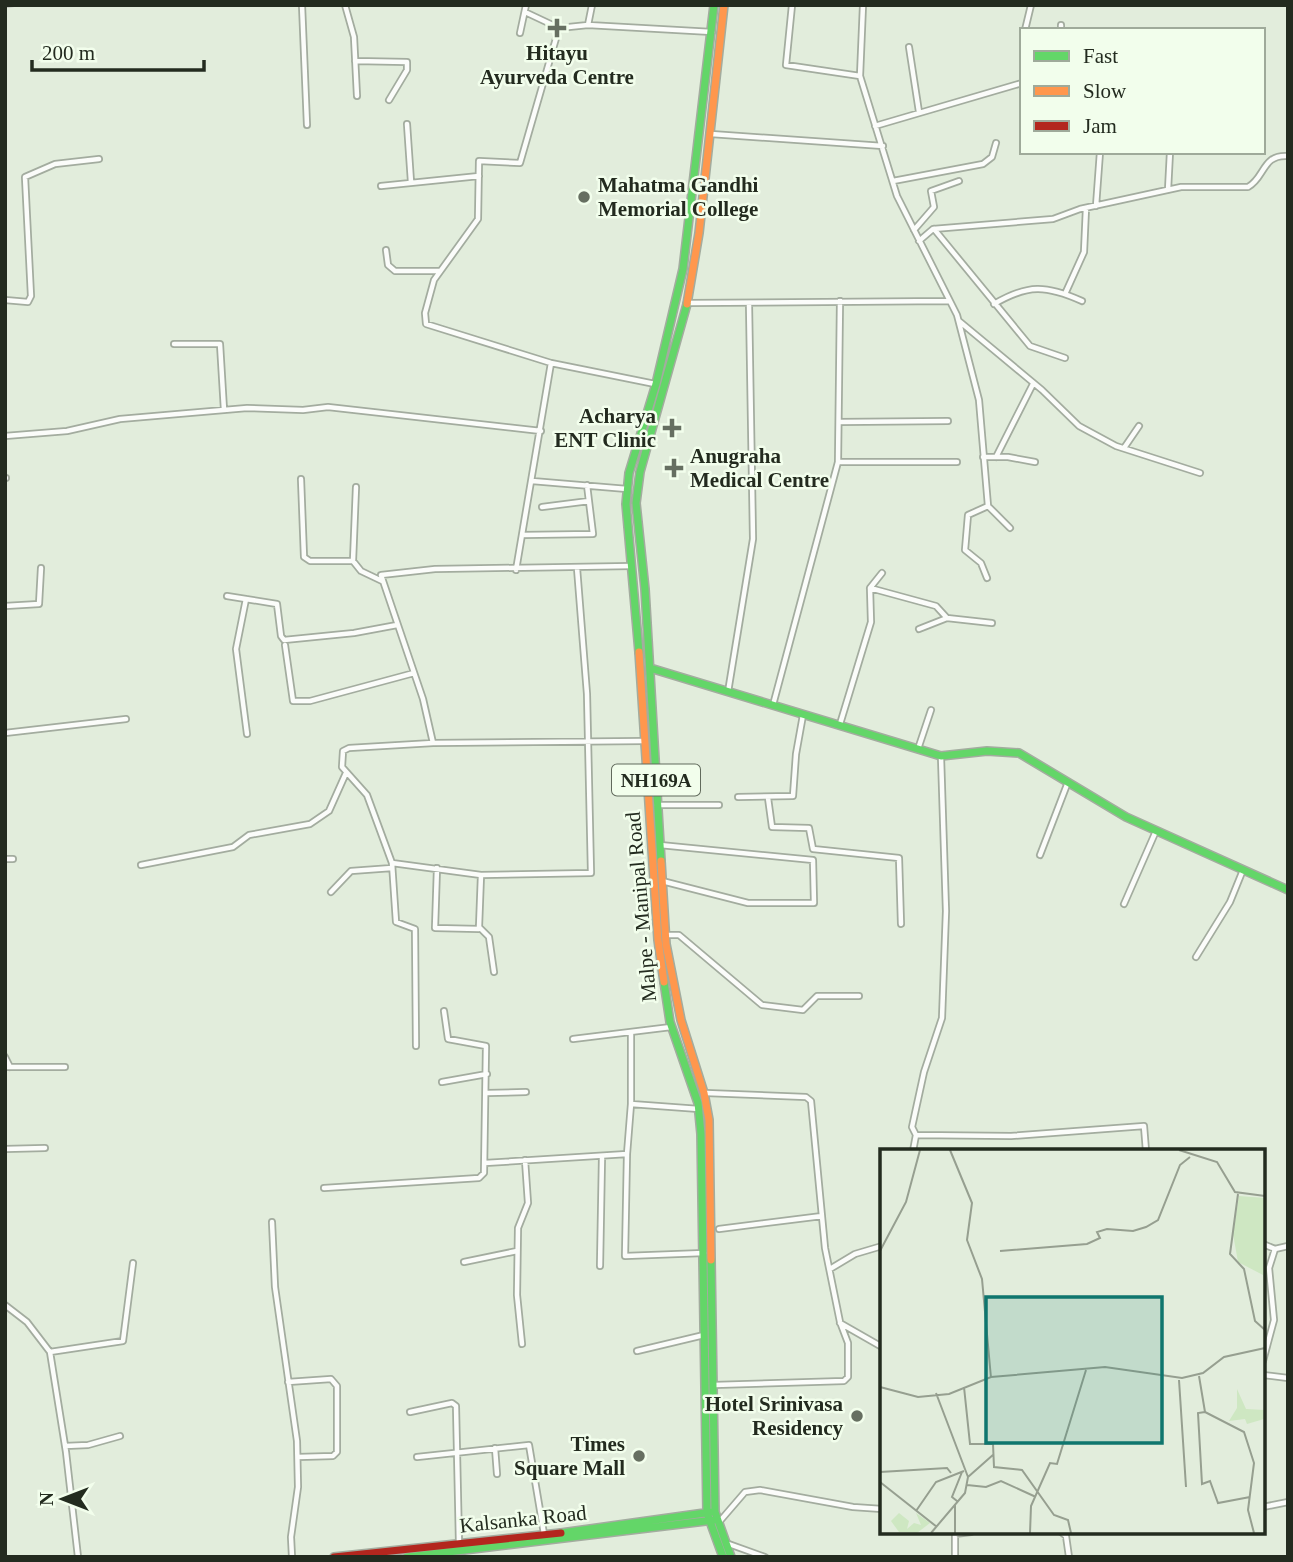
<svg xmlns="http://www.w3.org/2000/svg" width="1293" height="1562" viewBox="0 0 1293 1562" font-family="'Times New Roman',serif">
  <rect width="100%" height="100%" fill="#e2eddc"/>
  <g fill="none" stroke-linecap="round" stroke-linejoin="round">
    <g stroke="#a3ac9f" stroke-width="8">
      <path id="street" d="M302,5L307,125
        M345,5L354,37L357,96
        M792,5L786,65L860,76
        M863,5L860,76L897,196L957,315L979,400L988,506L1010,528
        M525,12L559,28
        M588,25L592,5
        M1025,30L1031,5
        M1061,30V25
        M520,33L526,5
        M909,47L919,112
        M355,61L407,62V70L389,100
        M407,124L411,182
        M875,126L1022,83
        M711,134L883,146
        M893,181L983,164L992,157L996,143
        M381,186L479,176
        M1168,190L1170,152
        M1096,206L1100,152
        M934,229L1030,346L1065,358
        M914,230L934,207L931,191L959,181
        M919,241L933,229L1053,219L1080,209L1181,187H1248C1265,178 1262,154 1288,156
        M386,250L388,265L395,271H439
        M1065,294L1084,252L1086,208
        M5,300L28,302L31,296L25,177L55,164L99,159
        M687,303L949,301
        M994,304C1028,284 1046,285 1082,301
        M959,321L1042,390L1079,426L1116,446L1200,473
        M174,344H220L224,410
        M655,384L551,363L426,324L425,313L434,280L478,219L479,161L520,163L559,28L588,25L712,32
        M839,422L948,421
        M5,436L67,431L120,419L247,408L303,410L328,407L541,431
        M1124,448L1139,426
        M983,457H1008L1035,462
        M996,457L1033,384
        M838,462H957
        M5,478H6
        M301,479L304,557L310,561H353
        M532,481L627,489
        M356,487L353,561L361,571L382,581
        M542,507L589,501
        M522,535L593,534L587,485
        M632,566L435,569L381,575L423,699L433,743L644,741
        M516,570L551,363
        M987,578L981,563L965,550L968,515L988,506
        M870,588L936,606L947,618L992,623
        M227,596L277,604L281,636L284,640L354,633L397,625
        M246,599L236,649L247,734
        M5,606L39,604L41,568
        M919,629L947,618
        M285,645L293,701H310L414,673
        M728,692L753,539L749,304
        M773,705L838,462L840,301
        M840,724L871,622L870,588L882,573
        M5,733L126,719
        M433,743L349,748L343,751L342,767L367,795L392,863L481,875L591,873L587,694L577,568
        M918,749L931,710
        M738,797L793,796L796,754L803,715
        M768,798L772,827L809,828L813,849L899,858L901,924
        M657,805H719
        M660,845L813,860L814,903H748L662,881
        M1040,855L1068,782
        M5,859H13
        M392,863L396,922L415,929L416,1046
        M141,865L233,847L249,835L310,824L329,811L346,773
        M437,868L435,928L479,929
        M481,875L479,927L489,937L494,972
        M331,892L351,871L392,868
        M1124,904L1156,831
        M666,935H679L762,1005L803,1010L817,996H859
        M1196,957L1230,902L1243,870
        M573,1039L671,1027
        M5,1057L10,1067
        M5,1067H65
        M442,1082L487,1074
        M487,1093L526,1092
        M706,1093L806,1097L811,1101L825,1248L840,1322L848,1343V1377L844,1381L714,1385
        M631,1104V1033
        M916,1135L1011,1136L1144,1126L1146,1151
        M5,1149L45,1148
        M913,1151L916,1135L912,1127L924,1072L942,1018L946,911L941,757
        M627,1154L625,1256L704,1253
        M485,1163L627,1154L631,1104L699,1109
        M324,1188L479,1178L484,1173L486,1046L448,1039L444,1011
        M272,1222L275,1287L297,1441L298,1487L291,1537L292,1557
        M719,1229L822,1216
        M1263,1244L1275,1249
        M464,1262L517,1251
        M600,1266L602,1157
        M830,1269L855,1254L882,1246
        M5,1305L27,1322L50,1352L66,1452L78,1557
        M840,1323L882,1347
        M522,1344L517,1295L518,1228L528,1203L525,1160
        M637,1351L704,1335
        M50,1352L123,1341L133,1263
        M1263,1361L1274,1320L1269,1268L1275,1249L1288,1246
        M1263,1375L1288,1378
        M288,1382L331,1379L337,1386V1452L333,1456L298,1457
        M410,1412L452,1403L456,1406L459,1543
        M65,1446L88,1445L120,1436
        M495,1448L497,1474
        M417,1457L529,1445L544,1534
        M1263,1507L1288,1502
        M720,1521L745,1492L760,1490L853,1507L882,1509
        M1061,1532L1066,1536L1069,1557
        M726,1543L765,1557
        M955,1557V1534L971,1532"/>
    </g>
    <g stroke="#a3ac9f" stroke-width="10">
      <path id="fast" d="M639,652L626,504L629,473L656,384L683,269L714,5
        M650,668L941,756L987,751L1019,753L1126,817L1288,890
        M661,861L645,589L636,503L640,472L687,304
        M664,982L670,1022L698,1103L701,1134L707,1513L723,1557
        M711,1260L715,1512L731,1557
        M561,1533L712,1512
        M407,1557L714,1520"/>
    </g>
    <g stroke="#a3ac9f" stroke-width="10">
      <path id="slow" d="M687,304L699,233L724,5
        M639,652L658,940L664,982
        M661,861L666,944L681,1020L704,1093L709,1120L711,1260"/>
    </g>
    <g stroke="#a3ac9f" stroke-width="10">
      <path id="jam" d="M334,1557L561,1533"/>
    </g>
    <use href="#street" stroke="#fbfcfa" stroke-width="4.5"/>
    <use href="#fast" stroke="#63d668" stroke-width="7"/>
    <use href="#slow" stroke="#ff974d" stroke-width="7"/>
    <use href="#jam" stroke="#b3261e" stroke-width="7"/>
    <path stroke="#b9bcb7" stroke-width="2" stroke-dasharray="14 7" stroke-linecap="butt" d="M5,7L23,5"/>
  </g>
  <g fill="#666f61" stroke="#f2feec" stroke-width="2.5">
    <path d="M553.5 17.5h7v7h7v7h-7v7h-7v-7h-7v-7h7z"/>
    <circle cx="584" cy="197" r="7"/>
    <path d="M668.5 417.5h7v7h7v7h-7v7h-7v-7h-7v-7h7z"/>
    <path d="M670.5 457.5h7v7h7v7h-7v7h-7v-7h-7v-7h7z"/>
    <circle cx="857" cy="1416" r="7"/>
    <circle cx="639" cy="1456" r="7"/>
  </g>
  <g text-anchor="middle" stroke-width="5" stroke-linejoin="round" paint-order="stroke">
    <rect fill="#f2feec" stroke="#616a5c" stroke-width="2" x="612" y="764.5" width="88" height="31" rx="5"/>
    <g font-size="19" font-weight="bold" fill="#232b1f">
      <text x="656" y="787">NH169A</text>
    </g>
    <g font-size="21" font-weight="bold" fill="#232b1f" stroke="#f2feec" text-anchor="end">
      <text x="557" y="60" text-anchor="middle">Hitayu<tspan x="557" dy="24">Ayurveda Centre</tspan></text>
      <text x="598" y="192" text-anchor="start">Mahatma Gandhi<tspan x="598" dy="24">Memorial College</tspan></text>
      <text x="656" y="423">Acharya<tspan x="656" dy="24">ENT Clinic</tspan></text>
      <text x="690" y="463" text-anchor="start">Anugraha<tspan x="690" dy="24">Medical Centre</tspan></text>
      <text x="843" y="1411">Hotel Srinivasa<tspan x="843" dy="24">Residency</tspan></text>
      <text x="625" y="1451">Times<tspan x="625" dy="24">Square Mall</tspan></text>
    </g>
    <g font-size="21" fill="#232b1f" stroke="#f2feec">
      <text transform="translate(641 907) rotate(-95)" y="7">Malpe - Manipal Road</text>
      <text transform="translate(523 1519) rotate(-6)" y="7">Kalsanka Road</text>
    </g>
  </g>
  <g transform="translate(880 1149)">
    <rect width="385" height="385" fill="#e2eddc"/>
    <path d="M359,47L385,49V143L383,126L358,113L353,85ZM357,240L366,260L385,261V277L384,270L367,275L365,270L349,272L357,259ZM19,364L29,372L27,380L34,374L41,376L36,364L50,374L37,384L19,383L11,372Z" fill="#cee7c2"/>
    <path fill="none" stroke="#969f90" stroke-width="2" d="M70,1L92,54L87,91L102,130L111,229M299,1L337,13L355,43L385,47M358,45L350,105L364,120L375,172L385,181M0,102L26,53L40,1M120,102L207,95L220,89L217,83L227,80L253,82L266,78L278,71L300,16L310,8M319,227L325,263L364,283L374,314L368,361L374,384M299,231L306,338M0,238L38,248L69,245L111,228L225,218L302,229L323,224L344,208L385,199M84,238L90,295H113L114,318L142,321L174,366L188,371L191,384M325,263L318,264L322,335L330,332L338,354L370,348M0,323L67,319L71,324M88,328L114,305M0,333L57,378M87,336L106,338L121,332L156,348M77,352L72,348L82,323M75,355V384M36,362L56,333L84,322M51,384L85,344L88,328L56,244M150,384L151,357L170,314L177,315L206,221"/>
    <path fill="#0f766e" fill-opacity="0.15" stroke="#0f766e" stroke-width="3.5" d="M106,148H282V294H106Z"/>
    <rect width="385" height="385" fill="none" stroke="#232b1f" stroke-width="3.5"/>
  </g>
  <rect width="1293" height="1562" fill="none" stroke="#232b1f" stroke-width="14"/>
  <rect x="1020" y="28" width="245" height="126" fill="#f2feec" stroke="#9faa9a" stroke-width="2"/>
  <rect x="1034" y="51" width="35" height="10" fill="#63d668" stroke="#9faa9a" stroke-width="2"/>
  <text x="1083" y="63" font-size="21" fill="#232b1f">Fast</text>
  <rect x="1034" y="86" width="35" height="10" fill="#ff974d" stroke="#9faa9a" stroke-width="2"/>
  <text x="1083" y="98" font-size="21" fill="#232b1f">Slow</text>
  <rect x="1034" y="121" width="35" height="10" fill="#b3261e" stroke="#9faa9a" stroke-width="2"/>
  <text x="1083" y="133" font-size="21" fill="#232b1f">Jam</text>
  <g transform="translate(63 1499) rotate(270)" stroke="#f2feec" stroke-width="5" paint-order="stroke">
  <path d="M0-5L12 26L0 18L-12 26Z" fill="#232b1f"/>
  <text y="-10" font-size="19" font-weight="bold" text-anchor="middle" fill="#232b1f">N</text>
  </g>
  <path d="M32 60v10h172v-10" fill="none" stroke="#232b1f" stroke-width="3.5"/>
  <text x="42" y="60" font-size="21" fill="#232b1f" stroke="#f2feec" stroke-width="5" paint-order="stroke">200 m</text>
</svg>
